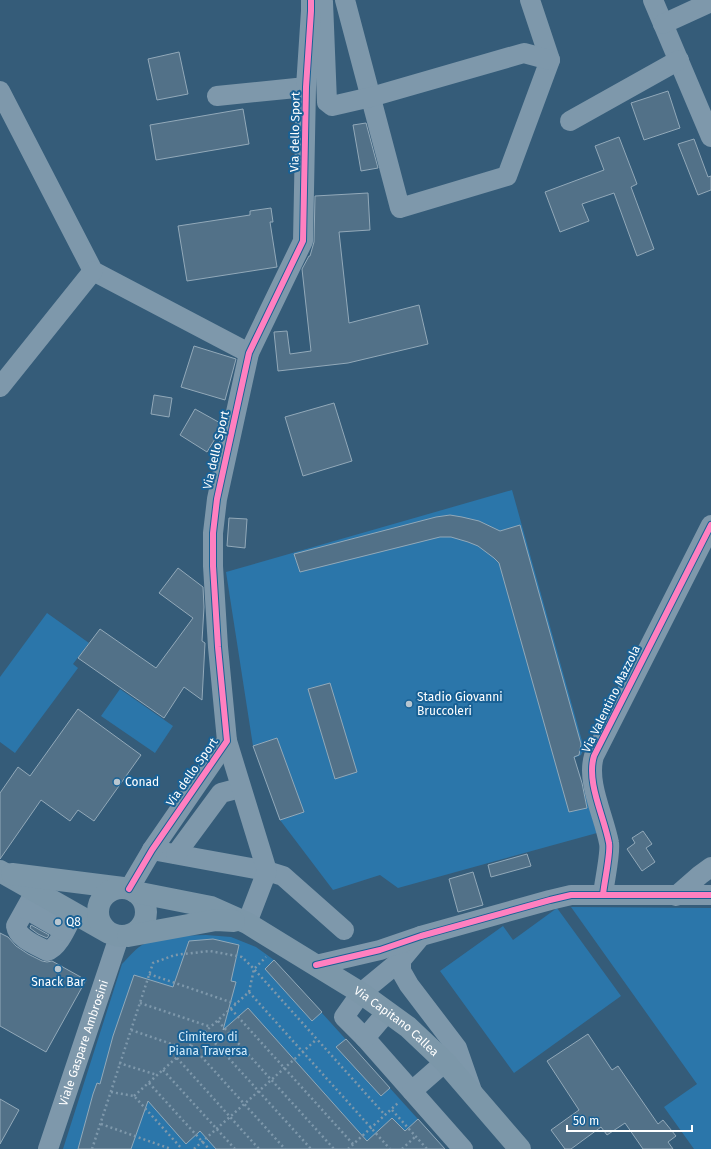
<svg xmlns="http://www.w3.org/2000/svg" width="711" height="1149" viewBox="0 0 711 1149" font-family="'Fira Sans',sans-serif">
  <rect width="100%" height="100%" fill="#355c79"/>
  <path fill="#2b76aa" d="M512,490L584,748L581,755L574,758L597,833L398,888L380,875L333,890L280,820L253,746L226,572Z
    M47,613L89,643L73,664L78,668L15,753L0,742V677Z
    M120,689L173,726L155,753L101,716Z
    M571,907L711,908V1149H694L664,1107L697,1084Z
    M557,908L621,996L514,1073L440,971L503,926L513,940Z
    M206,935L231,937L256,947L274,960L445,1149H63L122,964C128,958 134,950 142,945C162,935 184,936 206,935Z"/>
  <path fill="#527188" stroke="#92a9b9" d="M179,52L188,94L157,100L148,59Z
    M668,91L680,128L644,140L631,103Z
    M243,109L249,144L156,160L150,125Z
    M366,123L378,168L361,171L353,125Z
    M619,137L637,184L631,187L654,249L637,256L614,193L582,204L589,221L560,232L545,192L604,170L595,146Z
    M694,139L708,177L711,176V190L698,195L678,144Z
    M368,193L370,230L339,232L349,323L419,305L428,344L348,363L278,371L274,332L287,331L290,354L311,351L302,269L309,256H310L314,242L315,196Z
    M271,208L273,222H270L277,267L187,281L178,226L250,215V211Z
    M194,346L236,359L225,400L181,387Z
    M154,395L172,398L169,417L151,414Z
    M334,403L352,461L303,476L285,417Z
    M195,409L222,424L221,429L207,452L180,435Z
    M450,515L462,517L479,521L500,531L520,525L581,744L579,755L574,757L582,783L587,808L569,812L499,563L494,558L478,546L468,542L451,537H440L300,572L294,554L436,517Z
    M229,518L247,519L245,548L227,546Z
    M178,568L203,587L204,607L202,641L205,643L202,700L184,687L164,718L78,658L100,629L156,668L193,618L159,593Z
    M330,683L357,772L335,779L308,689Z
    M78,709L141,755L94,821L78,810L70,821L41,800L0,859V793L18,767L30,776Z
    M277,738L304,812L280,820L253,746Z
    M643,831L652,844L646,848L655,862L642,871L627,849L635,843L632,838Z
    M527,854L531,866L491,877L488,865Z
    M473,872L483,905L458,912L449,879Z
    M31,925L49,935L47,938L38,934L30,928Z
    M0,933L8,937L16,946L28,954L42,961L47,962L52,961L86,980L46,1052L0,1026Z
    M213,939L239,945L231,981L236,982L223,1030L248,1008L367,1141L392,1118L405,1131L418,1119L445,1149H216L200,1131L186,1144L148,1101L131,1149H78L93,1094L97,1083L100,1084L113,1036L134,975L173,987L189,941Z
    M274,960L322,1012L312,1021L265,969Z
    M588,1034L612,1070L618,1066L658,1124L663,1120L676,1136L668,1142L673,1149H643L625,1123L607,1135L601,1127L571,1149H565L551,1130L579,1110L547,1061Z
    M346,1039L390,1088L381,1096L336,1047Z
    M0,1099L19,1110L0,1144Z"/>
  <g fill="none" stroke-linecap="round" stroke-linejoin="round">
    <path stroke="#7e98ab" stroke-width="2.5" stroke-dasharray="2 3" stroke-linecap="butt" d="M149,974L236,1004
      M249,992L390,1149
      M140,1003L211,1027
      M231,1009L353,1144
      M218,1021L334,1149
      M131,1030L186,1049
      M205,1032L311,1149
      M191,1045L285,1149
      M177,1058L259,1149
      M119,1063L157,1075
      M163,1070L235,1149
      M149,1083L209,1149
      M111,1092L134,1096L182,1149
      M134,1096L249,992L254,969L266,957
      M392,1110L427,1149
      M101,1124L171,1149
      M92,1149L153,963L175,955L210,951L242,957L254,969L385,1115
      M194,1149L317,1039
      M348,1149L398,1103
      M402,1149L416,1136"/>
    <g stroke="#7e98ab" stroke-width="20">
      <path d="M345,0L400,208L507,176L550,60L530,0"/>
      <path d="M653,0L711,137"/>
      <path d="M323,2L327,102L332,106L371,97L524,53L550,60"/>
      <path d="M663,24L711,2"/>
      <path d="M0,91L93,271L249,353"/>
      <path d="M217,96L306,87"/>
      <path d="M570,121L679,60"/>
      <path d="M0,387L93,271"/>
      <path d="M152,850L267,871L283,876L344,930"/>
      <path d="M176,854L221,793L240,788"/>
      <path d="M129,889L152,850L227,741"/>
      <path d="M35,892L16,926C18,939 36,945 47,951C59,948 68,924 74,913"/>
      <path d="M603,895C604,883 611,852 609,843C604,816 586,782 594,756L711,525"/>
      <path d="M676,896L700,875L711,867"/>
      <path d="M26,909L64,931"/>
      <path d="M247,923L267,871L227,741L218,647L213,566V533L217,499L249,353L303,241L306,87L311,11V0"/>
      <path d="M421,936L401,960L361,993L344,1017L365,1038L463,1149"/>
      <path d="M401,960V971L409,985L457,1048L472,1091"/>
      <path d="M316,965L380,950L421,936L550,900L571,895H711"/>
      <path d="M365,1038L387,1012"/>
      <path d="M412,1091L445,1062"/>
      <path id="s1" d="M48,1149L119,937"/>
    </g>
    <g stroke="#7c97a9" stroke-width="22">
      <path d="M0,871L109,933"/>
      <path d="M12,874L123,888"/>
      <circle cx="122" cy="912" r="24"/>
      <path id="s2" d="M135,892L211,907L247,923L361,993L408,1027L445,1062L520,1149"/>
      <path d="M128,936L216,920L234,921"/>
    </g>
    <g stroke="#196195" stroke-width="8">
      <path id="cycleway" d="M129,889L152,850L227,741L218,647L213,566V533L217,499L249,353L303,241L306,87L311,11V0
        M603,895C604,883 611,852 609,843C604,816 586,782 594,756L711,525
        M316,965L380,950L421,936L550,900L571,895H711"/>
    </g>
    <use href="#cycleway" stroke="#ff80c0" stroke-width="6"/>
  </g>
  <g fill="#b8c6d0" stroke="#196195" stroke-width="1.5">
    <circle cx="409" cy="704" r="4"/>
    <circle cx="117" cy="782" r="4"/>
    <circle cx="58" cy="922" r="4"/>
    <circle cx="58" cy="969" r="4"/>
  </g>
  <g text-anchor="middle" stroke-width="4" stroke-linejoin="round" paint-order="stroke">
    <g font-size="12" fill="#fff" stroke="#196195">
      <text transform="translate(295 132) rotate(-89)" y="4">Via dello Sport</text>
      <text transform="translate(216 450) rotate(-77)" y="4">Via dello Sport</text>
      <text transform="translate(611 699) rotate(-64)" y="4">Via Valentino Mazzola</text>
      <text transform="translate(192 772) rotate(-55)" y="4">Via dello Sport</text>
      <text dy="4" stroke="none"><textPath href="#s2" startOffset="296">Via Capitano Callea</textPath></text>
      <text dy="4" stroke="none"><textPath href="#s1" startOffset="112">Viale Gaspare Ambrosini</textPath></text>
    </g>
    <g font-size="12" fill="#fff" stroke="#196195" text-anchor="start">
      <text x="417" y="701">Stadio Giovanni<tspan x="417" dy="14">Bruccoleri</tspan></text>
      <text x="125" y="786">Conad</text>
      <text x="66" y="926">Q8</text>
      <text x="58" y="986" text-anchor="middle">Snack Bar</text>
    </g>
    <g font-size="12" fill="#d2ebfb" stroke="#196195">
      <text x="208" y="1041">Cimitero di<tspan x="208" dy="14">Piana Traversa</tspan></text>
    </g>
  </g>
  <path d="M567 1125v6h125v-6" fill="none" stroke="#ffffff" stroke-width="2"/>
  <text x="573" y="1125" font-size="12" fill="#ffffff" stroke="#196195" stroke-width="3" paint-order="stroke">50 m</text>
</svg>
